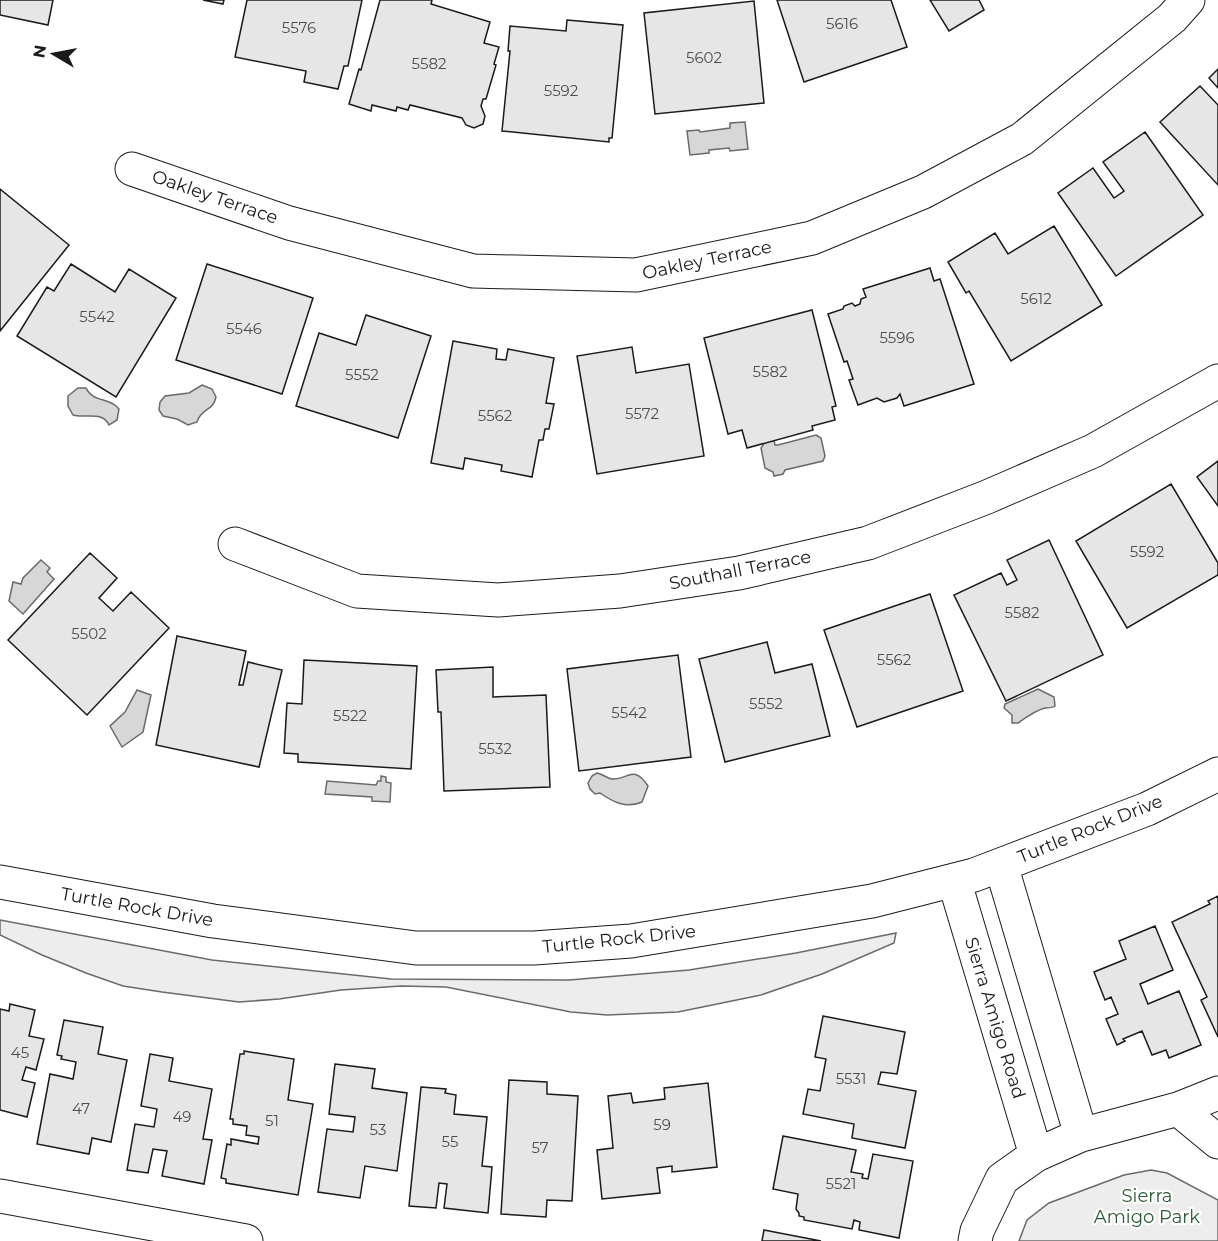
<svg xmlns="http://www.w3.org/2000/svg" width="1218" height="1241" viewBox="0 0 1218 1241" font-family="Montserrat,sans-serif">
  <rect width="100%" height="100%" fill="#fff"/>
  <path fill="#ededed" stroke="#6a6a6a" stroke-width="1.5" d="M0,920L212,960L391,979L569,980L689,970L796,953L896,933L894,943L822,974L761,995L678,1012L607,1015L571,1012L446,987L401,986L341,990L279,999L239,1002L162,992L123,986L86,973L42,955L0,935Z
    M1151,1170L1167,1173L1218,1200V1241H1019L1027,1220L1049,1203L1124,1175Z"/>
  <path fill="#d7d7d7" stroke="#6a6a6a" stroke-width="1.5" d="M745,122L748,149L730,151L729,148L709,150V153L690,155L687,131L699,130L700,132L730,128V123Z
    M202,385L212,389L216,397C213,412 202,407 197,422L188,425L177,419L163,416L159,410L160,402L165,396L189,393Z
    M78,388H86C93,403 110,397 119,409L117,420L109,425C102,410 85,419 73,415L68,406V396Z
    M816,435L821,438L825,456L823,461L785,470L783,474L774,476L773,472L765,468L761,448L765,442L774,440L775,445H778Z
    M41,560L50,568L47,572L54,579L23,614L9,601L13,582L21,584L23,578Z
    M1038,689L1054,697L1055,706C1052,708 1049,708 1045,708C1036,710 1025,718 1018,723H1012V715L1004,708L1005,704Z
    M137,690L151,695L143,732L122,747L110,726L125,712Z
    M597,773C603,774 606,778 612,779C627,781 633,763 648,786L642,802C626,809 613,802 600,793L595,794L590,789L588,783L592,776Z
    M381,776L386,777V782L391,783L390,802L372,801V797L325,794L327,781L376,785L378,781H381Z"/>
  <path fill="#e6e6e6" stroke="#1a1a1a" stroke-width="1.5" d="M0,0H53L48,25L0,15Z
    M203,0H224L223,4Z
    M247,0H362L348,66H344L338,89L304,82L306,71L235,57Z
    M380,0H432L431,4L490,22L484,43L499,47L494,64L496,65L486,99H483L481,106L485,116L483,124L474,128L466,125L462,118L410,105L408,110L397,107L396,111L372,105L371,111L349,104L359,69L361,70Z
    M777,0H891L907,47L804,82Z
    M930,0H979L984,10L949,31Z
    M754,1L764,103L655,114L644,13Z
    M567,20L623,25L612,138H609V142L502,131L510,51H508L510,26L566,31Z
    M1218,69V88L1209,78Z
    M1200,86L1218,105V185L1160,122Z
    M1145,132L1203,215L1116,276L1058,193L1093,168L1114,198L1124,191L1103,162Z
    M0,189L69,245L0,331Z
    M1054,226L1102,305L1011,361L969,291L966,293L948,262L995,233L1008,254Z
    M71,264L115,292L129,269L176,298L116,397L17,336L47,287L54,291Z
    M207,264L313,298L282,394L176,360Z
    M930,268L934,281L940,279L974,384L904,406L900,394L897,398L884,402L877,398L858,405L849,380L853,379L847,361L844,362L828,314L843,309L844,306L852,303L855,306L860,304L861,299L866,297L863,289Z
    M812,310L836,406L832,407L835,420L812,426L813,430L747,448L742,430L728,434L704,338Z
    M366,315L431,336L398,438L296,406L319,333L356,345Z
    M453,341L497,349L496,359L506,360L508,349L554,358L546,403L554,404L549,429H545L543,440H539L532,477L501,471L502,465L465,458L463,469L431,463Z
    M632,347L636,373L689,364L704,456L597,474L577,356Z
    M1218,461V506L1197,477Z
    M1171,484L1218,563V575L1127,628L1076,541Z
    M1049,540L1103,655L1006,701L954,595L1001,573L1007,585L1017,580L1007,560Z
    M90,553L117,578L99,598L113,611L131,592L169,628L87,715L8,640Z
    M930,594L963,691L857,727L824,630Z
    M177,636L246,651L239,685H243L248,662L282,670L259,767L156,745Z
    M767,642L775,673L812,664L830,736L725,762L699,659Z
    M678,655L691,757L579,771L567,669Z
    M304,660L417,666L411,769L298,762V754L284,753L287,703L302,704Z
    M493,667V697L546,695L550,787L444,791L441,712H438L436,670Z
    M1218,896V1037L1201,1000L1207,997L1172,922L1210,904L1208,901Z
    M1155,926L1173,970L1140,984L1148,1004L1179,991L1201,1045L1169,1058L1166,1050L1152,1055L1142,1031L1123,1039L1125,1041L1117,1045L1106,1019L1118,1014L1111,997L1105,1000L1094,972L1126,959L1119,941Z
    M10,1004L35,1010L29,1036L44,1039L36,1070L26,1067L22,1080L35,1083L27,1117L0,1110V1009L9,1011Z
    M823,1016L905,1032L897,1074L881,1072L878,1084L916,1091L905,1148L852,1138L854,1124L803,1114L808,1089L820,1091L826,1059L815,1057Z
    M64,1020L103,1027L98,1054L127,1060L111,1142L92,1138L89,1154L37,1144L50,1074L73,1079L76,1062L61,1059L62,1056L57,1055Z
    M244,1051L294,1059L288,1100L313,1104L298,1195L226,1183V1179L221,1178L227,1144L231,1145V1139L258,1144L259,1137L246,1135L247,1126L233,1124V1119H230L240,1054H244Z
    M150,1054L173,1058L169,1081L212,1089L203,1139L212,1140L204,1184L162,1176L167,1151L153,1149L148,1173L127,1170L135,1124L154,1127L157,1109L141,1106Z
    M335,1064L375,1069L372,1088L407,1093L397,1171L365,1166L360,1198L318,1192L327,1129L353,1132L355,1117L329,1114Z
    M509,1080L547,1082V1094L578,1096L572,1201L547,1200L546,1217L501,1214Z
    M708,1083L717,1167L672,1172V1166L657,1168L660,1193L602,1199L597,1150L613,1148L608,1096L631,1093L633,1103L665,1099L664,1088Z
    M421,1087L446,1089L445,1093L456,1095L454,1114L487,1117L482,1166L492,1167L488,1213L444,1208L447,1184L439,1183L436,1208L409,1206Z
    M783,1136L856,1150L851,1172L863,1174L862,1178L868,1179L873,1154L913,1161L899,1238L859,1230L860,1222L854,1220L852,1229L804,1220V1217L799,1216V1213L796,1209L798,1194L773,1189Z
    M764,1230L821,1241H762Z"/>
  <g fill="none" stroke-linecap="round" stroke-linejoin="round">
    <g stroke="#1a1a1a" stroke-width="35">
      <path id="minor" d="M132,169L289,223L473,271L636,275L812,238L923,192L1022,139L1172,18L1188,0
        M235,544L357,591L498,600L620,591L739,573L868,543L987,497L1093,451L1218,381
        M1001,865L1081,1135
        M954,880L1036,1155
        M0,882L213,921L416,948H534L631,941L872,901L974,875L1147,809L1218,774
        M1178,1109L1218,1142
        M0,1196L246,1241
        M975,1241L977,1231L1002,1179L1036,1155L1081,1135L1178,1109L1218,1093"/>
    </g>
    <use href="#minor" stroke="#fff" stroke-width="33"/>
  </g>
  <g text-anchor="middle" stroke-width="4.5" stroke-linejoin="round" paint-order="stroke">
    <g font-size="15" fill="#4d4d4d">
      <text x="842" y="29">5616</text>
      <text x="299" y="33">5576</text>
      <text x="704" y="63">5602</text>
      <text x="429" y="69">5582</text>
      <text x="561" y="96">5592</text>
      <text x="1036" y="304">5612</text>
      <text x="97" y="322">5542</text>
      <text x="244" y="334">5546</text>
      <text x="897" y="343">5596</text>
      <text x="770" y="377">5582</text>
      <text x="362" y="380">5552</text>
      <text x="642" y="419">5572</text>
      <text x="495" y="421">5562</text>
      <text x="1147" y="557">5592</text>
      <text x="1022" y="618">5582</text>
      <text x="89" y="639">5502</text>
      <text x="894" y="665">5562</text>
      <text x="766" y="709">5552</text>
      <text x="629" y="718">5542</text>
      <text x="350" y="721">5522</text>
      <text x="495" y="754">5532</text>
      <text x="20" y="1058">45</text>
      <text x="851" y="1084">5531</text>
      <text x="81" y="1114">47</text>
      <text x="182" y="1122">49</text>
      <text x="272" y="1126">51</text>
      <text x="662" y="1130">59</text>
      <text x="378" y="1135">53</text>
      <text x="450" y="1147">55</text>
      <text x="540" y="1153">57</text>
      <text x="841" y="1189">5521</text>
    </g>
    <g font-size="18" fill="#1a1a1a" stroke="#fff">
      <text transform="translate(215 197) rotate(19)" y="6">Oakley Terrace</text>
      <text transform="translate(707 260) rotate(-12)" y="6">Oakley Terrace</text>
      <text transform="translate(740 570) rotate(-11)" y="6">Southall Terrace</text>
      <text transform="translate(1090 829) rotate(-22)" y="6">Turtle Rock Drive</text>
      <text transform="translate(137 907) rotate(10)" y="6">Turtle Rock Drive</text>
      <text transform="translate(619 939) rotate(-6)" y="6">Turtle Rock Drive</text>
      <text transform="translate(995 1018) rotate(73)" y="6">Sierra Amigo Road</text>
    </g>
    <g font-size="18" fill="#2b5a34" stroke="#fff">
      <text x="1147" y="1202">Sierra<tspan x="1147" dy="21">Amigo Park</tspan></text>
    </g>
  </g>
  <g transform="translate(54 54) rotate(280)" stroke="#ffffff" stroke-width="4.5" paint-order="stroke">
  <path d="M0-4.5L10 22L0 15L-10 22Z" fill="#1a1a1a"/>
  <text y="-9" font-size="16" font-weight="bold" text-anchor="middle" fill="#1a1a1a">N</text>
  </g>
</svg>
